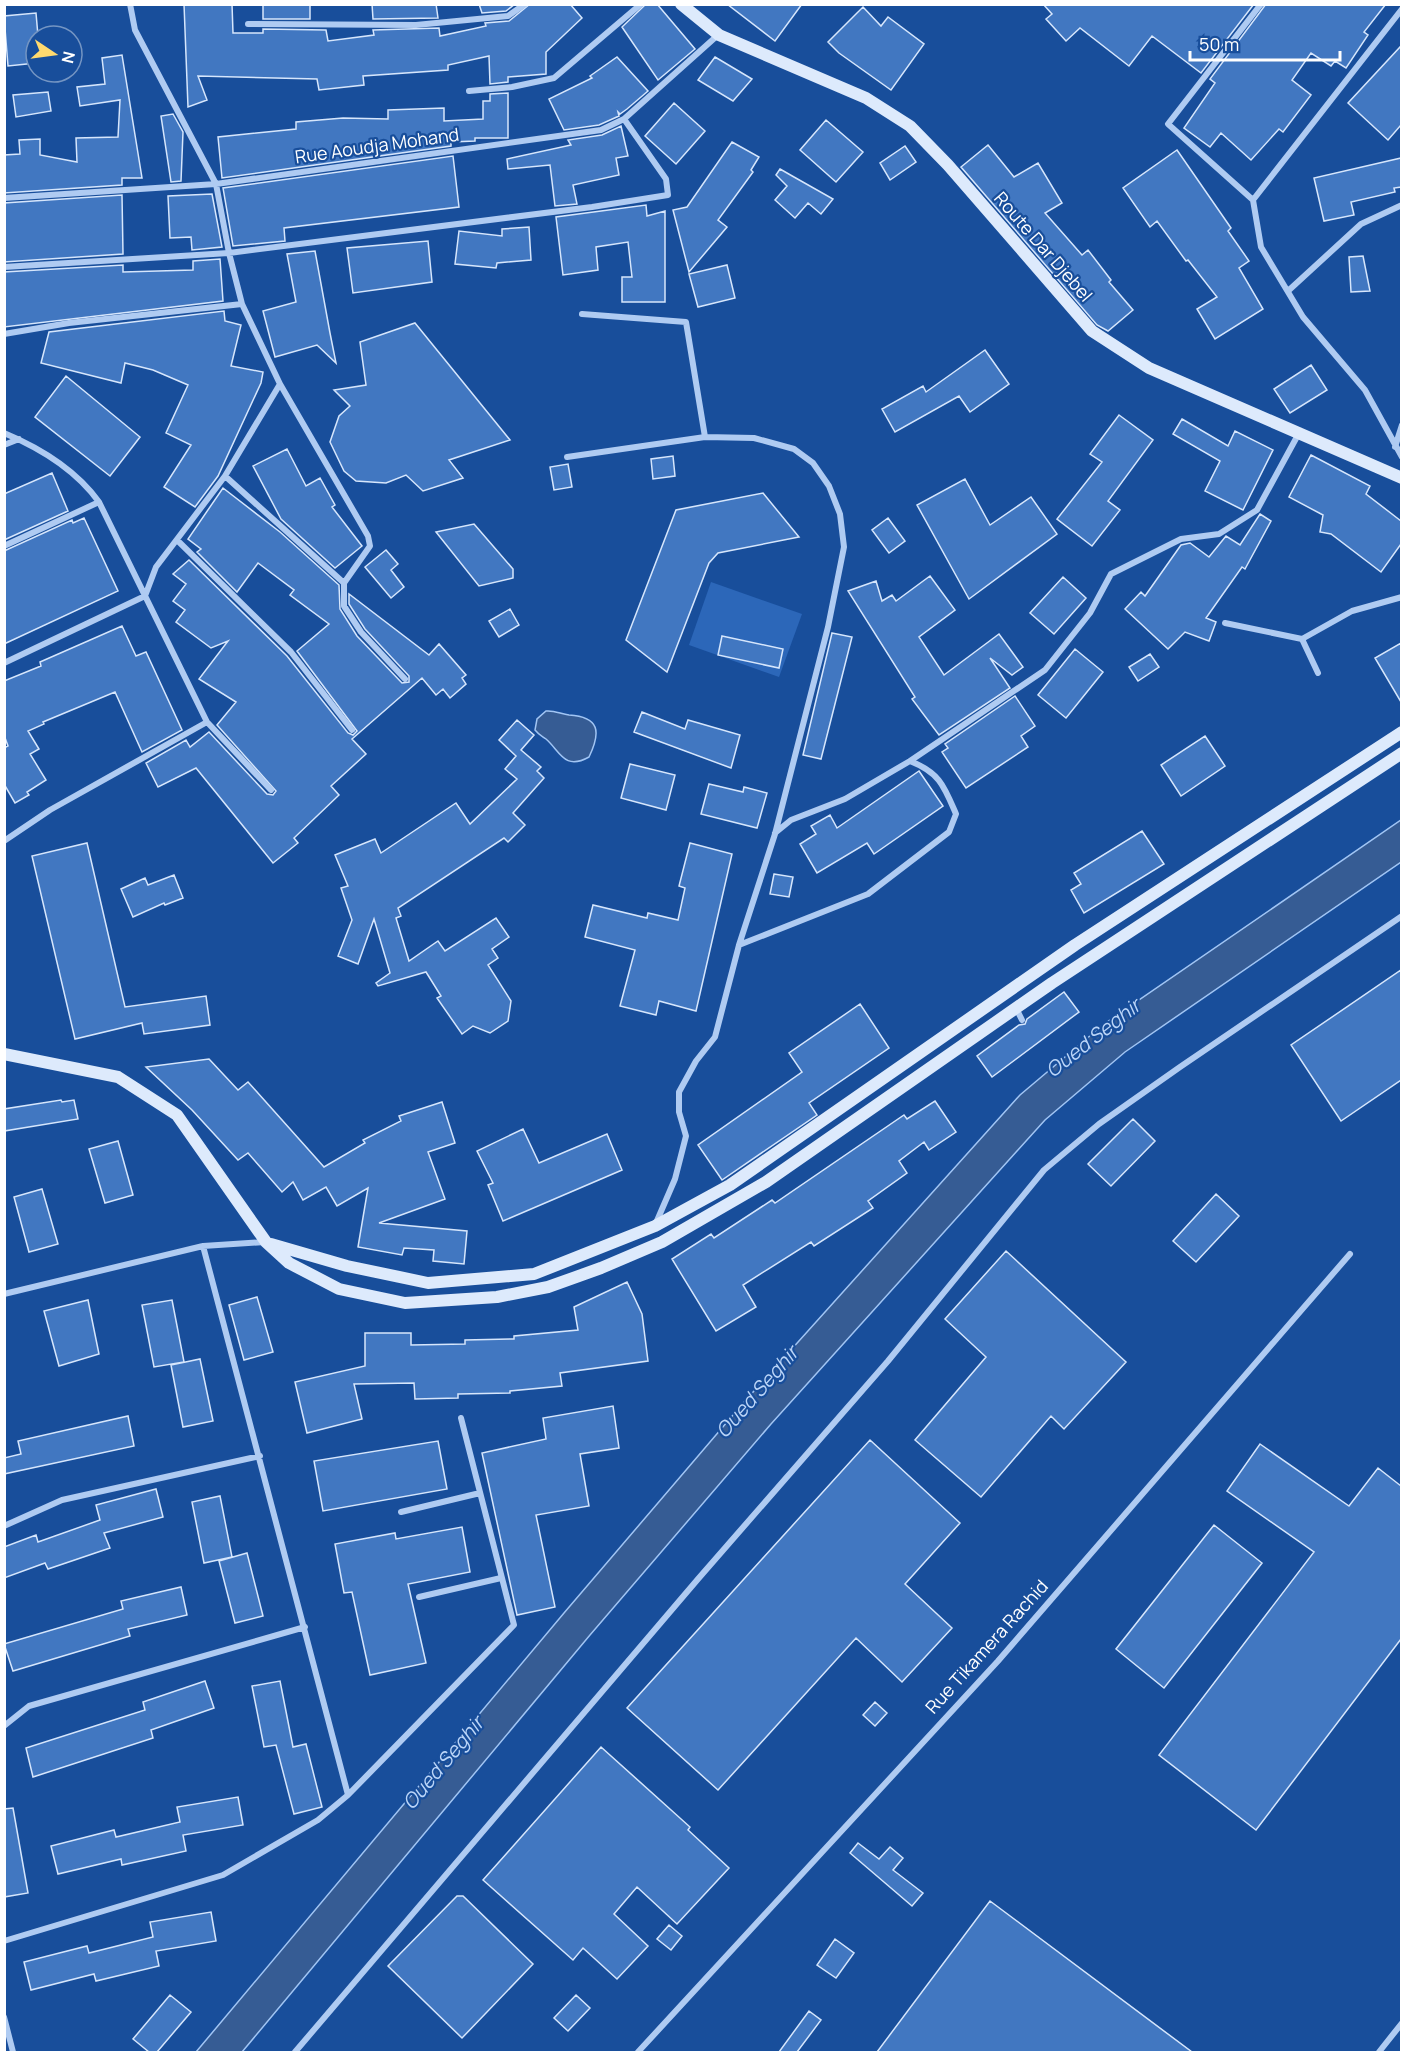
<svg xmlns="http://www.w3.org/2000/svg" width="1406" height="2057" viewBox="0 0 1406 2057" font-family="Manrope,sans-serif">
  <rect width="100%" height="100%" fill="#184e9b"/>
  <path fill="#2c67b9" d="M711,582L802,614L779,677L689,645Z"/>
  <path fill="#365c94" stroke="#a1c5f4" stroke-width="1.5" d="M546,711C554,710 561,714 569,715C600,717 601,732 589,757C564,771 560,751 546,739C542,736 539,735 535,730L537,719Z
    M1401,820V862L1125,1052L1045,1120L771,1424L590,1635L242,2052H196L564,1613L745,1401L1020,1095L1104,1024Z"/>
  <path fill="#4177c1" stroke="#d6e6fc" stroke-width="1.5" d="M184,4H232L233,33H263V29L326,30L328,41L374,35L373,30L439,28L440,36L486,26L485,23L509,21L530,4H570L582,18L546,52V74L508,77V82L490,84L489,56L448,65V70L363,76L364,85L319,90L317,79L198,76L207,100L188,107Z
    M263,4H310V19H263Z
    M372,4H436L438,18L373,19Z
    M479,4H515L506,11L482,13Z
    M646,4H657L695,49L658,80L622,27Z
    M727,4H802L775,41Z
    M1043,4H1254L1201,73L1152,36L1129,66L1080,28L1066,41L1046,19L1052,14Z
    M1266,4H1386L1364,32L1368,35L1346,68L1335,61L1331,66L1311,53L1292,80L1311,95L1283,132L1279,129L1251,160L1221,133L1210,147L1184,128L1215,83L1210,79Z
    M863,7L881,26L888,17L924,44L891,90L839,53L828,42Z
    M36,13L38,36H36V63L8,66L4,16Z
    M1401,46V125L1388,140L1348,103Z
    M122,55L142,178H122V185L4,193V155L20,154L19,140L40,139V155L77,162L76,138L118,137L120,100L80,106L77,87L105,84L102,58Z
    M617,57L648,91L627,109L620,114L618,112L619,116L599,125L564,130L549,99L592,78L590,76Z
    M715,57L752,79L733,101L698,80Z
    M48,92L51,111L16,117L13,95Z
    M508,93V138H475V141L451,142V146L222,178L218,137L296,129V122L343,118L388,119V110L444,108V121L483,119V101H490V94Z
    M674,103L705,131L676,164L645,136Z
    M173,114L183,132L181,181L171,182L161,116Z
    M826,120L863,152L836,182L800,150Z
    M621,126L628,156L616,158L619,175L573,185L577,204L555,206L550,165L508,169L507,159L571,145L568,140L602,135Z
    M732,142L759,157L751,170L753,172L718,220L727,227L689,272L673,210L687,207Z
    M988,145L1014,177L1038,163L1062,203L1045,213L1082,255L1088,250L1111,280L1109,282L1133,310L1108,331L1097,325L961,167Z
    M905,146L916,162L890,180L880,163Z
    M1177,150L1231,228L1228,231L1249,261L1239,268L1263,309L1215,339L1197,309L1217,297L1188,260L1186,261L1157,221L1150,227L1123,188Z
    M453,156L459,207L284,228L285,241L233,246L223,188Z
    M1401,158V187L1394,188L1395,192L1351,202L1354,215L1324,221L1314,178Z
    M780,169L794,177L833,199L821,214L808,203L795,218L775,200L787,186L776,175Z
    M212,194L222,247L192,250L191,237L170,238L168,196Z
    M122,195L123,254L4,262V203Z
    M646,205L647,216L665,211V302H622V277H632L628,242L596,247L598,270L563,275L556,217Z
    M529,227L531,260L497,263L496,268L455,264L459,231L502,236V229Z
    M428,241L432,282L353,293L347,248Z
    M315,251L330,333L336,363L317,345L275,357L263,311L296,302L287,254Z
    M1363,256L1370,291L1351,292L1349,257Z
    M220,259L223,301L4,327V272L123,265V272L193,270V261Z
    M727,265L735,298L698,307L689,274Z
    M224,311L225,321L241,325L231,366L263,372L261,383L218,476L195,507L164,487L191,445L166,433L188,385L153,370L125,363L121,383L41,363L49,332Z
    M415,323L510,440L449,460L463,478L423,491L406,475L386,483L356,481L344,471L330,442L339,416L350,406L334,390L366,385L360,342Z
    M985,350L1009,384L970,412L959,396L895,432L882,409L923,386L926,392Z
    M1311,365L1327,390L1290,413L1274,389Z
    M66,376L140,437L110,476L35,417Z
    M1119,415L1153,440L1108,501L1120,510L1092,546L1057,519L1102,462L1090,454Z
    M1182,419L1228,446L1235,431L1273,450L1243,510L1205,491L1220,461L1173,434Z
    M287,449L306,486L320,478L335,505L332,507L362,546L335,568L281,519L253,466Z
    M1311,455L1370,486L1366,494L1401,521V544L1381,572L1331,534L1320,532L1323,515L1289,497Z
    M673,456L675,476L653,479L651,459Z
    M568,464L572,487L554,490L550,467Z
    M52,473L68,511L4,540V494Z
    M965,479L990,525L1031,497L1057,534L969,599L917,505Z
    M223,488L280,532L339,585L340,609L357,636L402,683L409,682V676L365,629L349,604V594L429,655L439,644L466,675L462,678L466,684L450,698L443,689L436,695L422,678L352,739L366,754L331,786L339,795L294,838L298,843L273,863L196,768L158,787L146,763L186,740L190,747L209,732L267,794L273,795L276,791L217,725L236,702L199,679L228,641L211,648L176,622L185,610L173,601L186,584L173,574L189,560L287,656L348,733L353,735L357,731L297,651L329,624L290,595L294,590L258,563L237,592L197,552L201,549L188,539Z
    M763,493L799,537L718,553L709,563L667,672L626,640L676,510Z
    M1260,514L1271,521L1245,569L1242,567L1206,618L1216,622L1209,641L1185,632L1168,649L1125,609L1141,592L1145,596L1181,545L1190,543L1209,557L1226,536L1240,545Z
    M84,518L118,591L4,644V551L72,520L73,523Z
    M888,518L905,541L889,553L872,530Z
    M474,524L513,569V578L479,586L436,532Z
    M386,550L398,564L391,570L404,587L391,598L365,567Z
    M930,576L955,610L919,637L944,675L999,634L1023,667L1012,675L990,658L1010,688L939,735L912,699L915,697L848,591L876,581L882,601L892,595L896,601Z
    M1063,577L1086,598L1054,634L1030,613Z
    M510,609L519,625L499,637L489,621Z
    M122,626L136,656L146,652L182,730L142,752L115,692L43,722L44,724L28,731L39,749L30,754L46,780L27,792L29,795L15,803L4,784V748L8,746L4,735V681L41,666L40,662Z
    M832,633L852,637L821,759L803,755Z
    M722,636L783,649L779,668L718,655Z
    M1401,643V702L1375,658Z
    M1075,649L1103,672L1066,718L1038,695Z
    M1150,654L1159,667L1138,681L1129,667Z
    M1015,696L1035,726L1021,736L1028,747L966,788L942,752L948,748L945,744Z
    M642,712L685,729L688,720L740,735L731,768L634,732Z
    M517,720L534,735L521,750L541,767L537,771L544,778L513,813L525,825L508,842L504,838L398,908L401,916L396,918L409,961L438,941L445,951L496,918L509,937L492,949L498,958L488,965L511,1001L508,1021L490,1033L473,1026L462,1034L437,998L441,996L426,972L378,986L376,983L390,973L374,919L358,964L338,956L352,920L341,888L348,886L335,855L375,839L381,853L456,803L470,824L517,779L505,769L516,756L499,740Z
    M1205,736L1225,766L1181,796L1161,765Z
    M630,764L675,775L666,810L621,798Z
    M919,771L943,806L874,854L867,843L817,873L800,844L816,834L811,826L830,815L837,828Z
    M709,784L743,792L744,787L767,793L757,828L701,814Z
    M1142,831L1164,864L1084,913L1071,890L1081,884L1074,873Z
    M87,843L125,1007L206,996L210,1025L144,1034L142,1023L75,1039L32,856Z
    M690,843L732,854L696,1011L659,1001L656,1015L620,1006L635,950L585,937L593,905L647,918L648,913L678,920L685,888L679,886Z
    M774,874L793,877L789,897L770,894Z
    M174,875L183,898L165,905L164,903L133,917L121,889L145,878L148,885Z
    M1401,970V1080L1341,1121L1291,1045Z
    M1064,992L1079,1012L992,1077L977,1056L1019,1025L1025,1024L1027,1019Z
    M860,1004L889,1048L809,1103L817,1115L722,1180L698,1145L802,1072L789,1053Z
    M209,1059L238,1090L248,1082L324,1167L365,1143L363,1140L401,1121L399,1116L442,1102L455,1143L428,1152L445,1199L379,1223L467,1231L464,1264L433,1261L434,1250L404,1248L402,1255L358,1247L368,1188L337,1206L326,1187L303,1200L293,1182L282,1192L248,1153L238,1160L192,1110L146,1067Z
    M61,1100L62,1102L74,1100L78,1119L4,1131V1109Z
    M935,1101L956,1132L929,1150L924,1142L899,1161L907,1173L868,1201L873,1208L814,1246L811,1242L743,1285L756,1307L716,1331L672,1259L711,1234L714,1238L772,1200L775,1203L904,1115L907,1119Z
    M1133,1119L1155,1141L1111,1186L1088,1164Z
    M523,1129L539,1163L607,1134L622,1170L503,1221L488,1185L493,1183L477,1151Z
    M118,1141L133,1195L105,1203L89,1149Z
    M42,1189L58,1244L29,1252L14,1197Z
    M1216,1194L1239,1216L1196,1262L1173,1241Z
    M1006,1251L1126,1362L1064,1429L1051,1416L981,1497L915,1440L986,1357L945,1319Z
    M627,1282L642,1314L648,1361L560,1373L562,1386L510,1391V1393L458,1394V1398L415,1399L414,1383L354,1384L362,1419L307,1433L295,1382L365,1366V1333H411V1345L465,1344V1340L514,1339V1336L578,1330L574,1307Z
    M257,1297L273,1352L244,1360L229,1305Z
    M88,1300L99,1354L59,1366L44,1311Z
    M172,1300L184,1362L154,1367L142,1305Z
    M200,1359L213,1421L183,1427L171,1365Z
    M613,1406L619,1448L580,1454L589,1506L536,1515L555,1607L517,1615L482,1453L546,1439L543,1418Z
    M128,1416L134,1446L4,1474V1458L21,1454L18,1441Z
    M870,1440L960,1523L905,1584L952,1628L902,1682L856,1638L718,1790L627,1708Z
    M438,1441L447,1489L323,1511L314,1461Z
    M1260,1444L1349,1506L1378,1468L1401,1486V1639L1256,1830L1159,1755L1314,1552L1227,1491Z
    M156,1489L163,1517L104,1533L110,1548L48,1569L45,1563L4,1578V1547L36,1535L38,1542L100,1520L96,1505Z
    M220,1496L232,1557L204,1563L192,1502Z
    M1214,1525L1262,1563L1164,1688L1116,1649Z
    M462,1527L470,1572L408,1584L426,1663L370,1675L352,1592L344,1593L335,1544L395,1533L396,1539Z
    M247,1553L263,1616L235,1623L219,1561Z
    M181,1587L187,1615L128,1629L130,1636L13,1671L4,1644L123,1609L121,1601Z
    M205,1681L214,1708L151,1730L153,1738L33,1777L26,1748L145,1710L143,1702Z
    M280,1681L293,1747L306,1744L322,1807L294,1814L276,1745L264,1747L252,1686Z
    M875,1702L887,1713L875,1726L863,1715Z
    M601,1747L690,1827L688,1830L729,1868L677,1924L637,1887L614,1914L648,1946L617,1979L583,1948L573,1960L483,1880Z
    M238,1797L243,1825L183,1835L186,1851L122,1865L121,1859L58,1874L51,1846L114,1830L116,1837L180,1822L177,1807Z
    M13,1808L28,1893L4,1897V1809Z
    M858,1843L879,1859L890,1847L903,1858L893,1870L923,1893L912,1906L850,1853Z
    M457,1896H463L533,1964L462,2038L388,1966Z
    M990,1901L1192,2052H877Z
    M211,1912L216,1941L156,1951L159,1966L96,1981L94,1974L31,1990L24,1962L87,1946L89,1953L153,1937L150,1922Z
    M669,1925L682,1936L671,1950L657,1939Z
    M835,1939L854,1953L836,1978L817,1965Z
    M170,1995L191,2012L157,2052H149L133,2039Z
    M576,1995L590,2008L568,2031L554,2018Z
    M809,2011L821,2020L797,2052H779Z"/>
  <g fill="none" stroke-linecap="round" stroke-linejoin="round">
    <path stroke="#afcbf2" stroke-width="6" d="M130,4L135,30L216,184L229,253L242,304
      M1402,9L1253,200L1261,247L1303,317L1365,390L1402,457
      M248,24L416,25L508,16L525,4
      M469,91L512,87L554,78L641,4
      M4,198L216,184L601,130L624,119L718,35
      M1253,200L1168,124L1261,4
      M4,267L229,253L592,207L668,195L666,179L624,119
      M1288,291L1361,224L1402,205
      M582,314L686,322L705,437
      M4,334L69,323L242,304L280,384L225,476L156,567L145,596L4,663
      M280,384L368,536L370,546L344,583
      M4,433C40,448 76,470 99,502L207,722L50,810L4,841
      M4,445L19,439
      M1395,447L1402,425
      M567,457L705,437L754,438L794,449L813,463L829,486L840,514L844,547L828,627L775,834L739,945L715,1037L696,1061L679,1092V1112L686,1136L675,1179L656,1223
      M225,476L344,583V606L361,632L405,679
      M178,541L291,652L352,730
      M4,546L99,502
      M1225,623L1302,639L1352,611L1402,597
      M1302,639L1318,673
      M207,722L271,790
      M910,761L1045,670L1090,613L1111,574L1181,539L1219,534L1257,510L1299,433
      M739,945L868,894L949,832L956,814C944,786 940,773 910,761L845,799L791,820L775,833
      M1016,1008L1022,1020
      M203,1246L348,1795
      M4,1294L203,1246L265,1242
      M401,1512L480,1493
      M4,1526L62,1500L260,1456
      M419,1597L501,1578
      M4,1726L29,1706L305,1627
      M4,1941L223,1875L318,1820L348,1795L514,1625L461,1418
      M4,2017L13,2052
      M295,2052L698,1579L888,1361L1044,1170L1099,1124L1180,1067L1402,916
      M638,2052L998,1661L1350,1254
      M1379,2052L1402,2023"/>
    <path stroke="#ddeafc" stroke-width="12" d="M681,4L719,35L866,98L910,126L948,165L1092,331L1149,368L1402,478
      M4,1054L118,1077L177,1115L266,1242L289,1263L339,1289L405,1303L497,1297L548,1287L601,1268L662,1242L766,1182L1052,983L1402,753
      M271,1244L347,1266L428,1283L534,1274L655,1226L730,1185L1075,945L1402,732"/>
  </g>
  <g text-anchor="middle" stroke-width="4.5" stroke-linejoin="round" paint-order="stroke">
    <g font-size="18" fill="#fff" stroke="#184e9b">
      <text transform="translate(377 146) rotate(-8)" y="6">Rue Aoudja Mohand</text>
      <text transform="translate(1043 247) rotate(49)" y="6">Route Dar Djebel</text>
      <text transform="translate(987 1647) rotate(-48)" y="6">Rue Tikamera Rachid</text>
    </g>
    <g font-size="20" font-style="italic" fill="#bbd5f8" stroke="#184e9b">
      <text transform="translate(1093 1038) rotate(-38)" y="7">Oued Seghir</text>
      <text transform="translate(757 1392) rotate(-49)" y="7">Oued Seghir</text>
      <text transform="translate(443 1763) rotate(-50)" y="7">Oued Seghir</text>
    </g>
  </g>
  <rect width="1406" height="2057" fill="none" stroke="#ffffff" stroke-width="12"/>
  <g transform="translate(54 54) rotate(103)"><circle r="28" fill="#184e9b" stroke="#7495c3" stroke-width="1.5"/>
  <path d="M0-4.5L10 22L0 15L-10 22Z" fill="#ffda6f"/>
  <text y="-9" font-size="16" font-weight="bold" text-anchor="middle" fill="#ffffff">N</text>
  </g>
  <path d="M1190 51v9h150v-9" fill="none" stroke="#ffffff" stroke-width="3"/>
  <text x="1199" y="51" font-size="18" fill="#ffffff" stroke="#184e9b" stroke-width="4.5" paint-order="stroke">50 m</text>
</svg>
